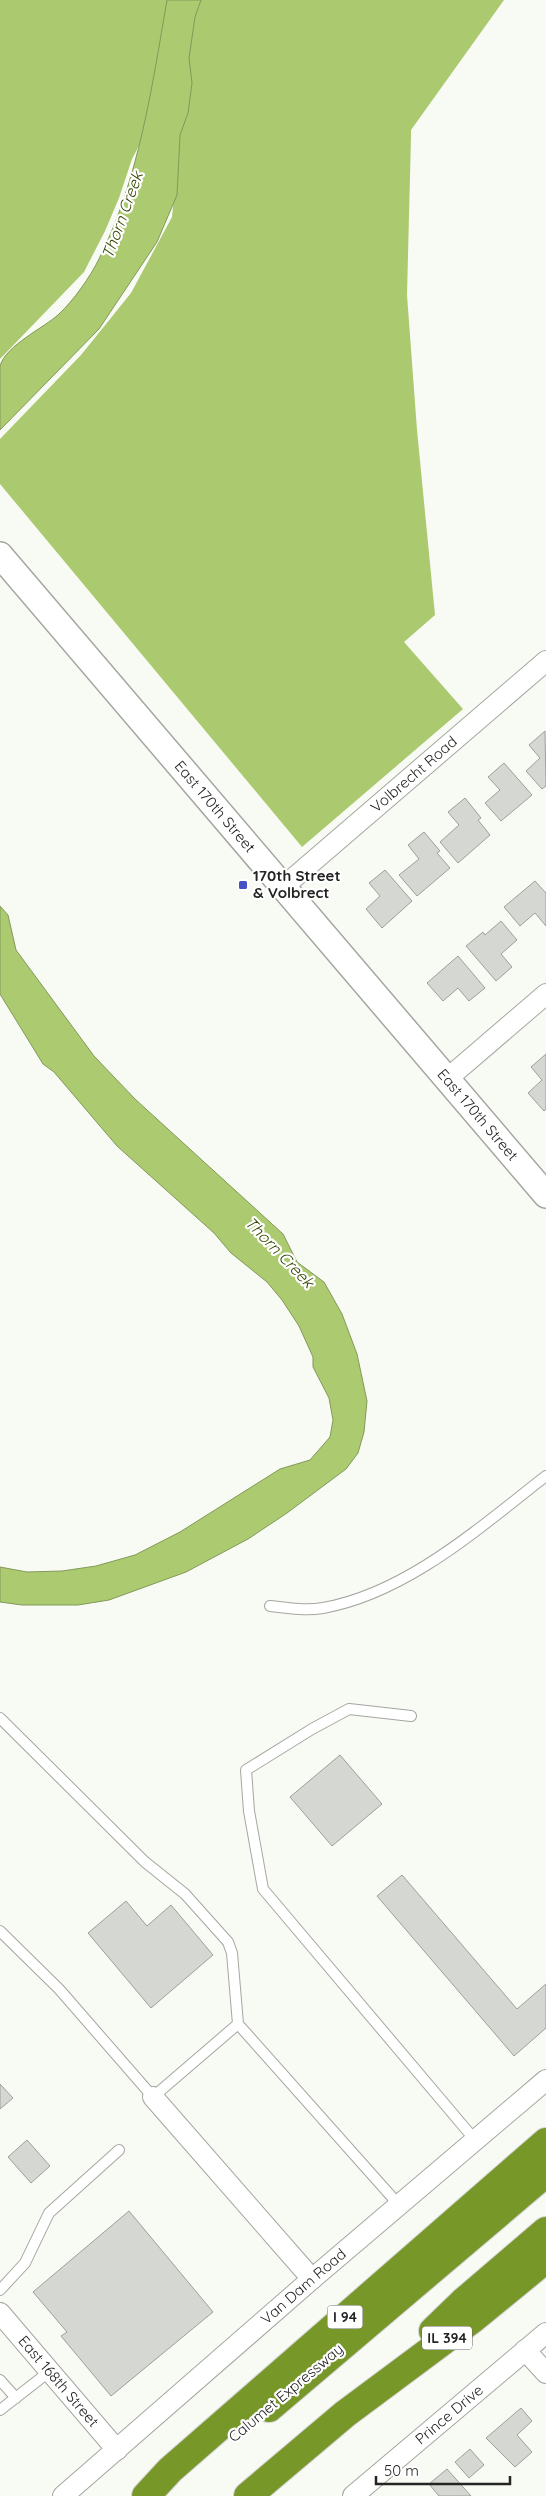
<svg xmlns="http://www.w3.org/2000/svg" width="546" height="2496" viewBox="0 0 546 2496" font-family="Quicksand,sans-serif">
  <rect width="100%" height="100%" fill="#f8faf4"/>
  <path fill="#abc96f" d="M0,0H173L152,121L132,159L119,198L105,231L84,272L0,359Z
    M193,0H504L411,130V136L407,295L417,430L435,615L404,642L463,709L302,847L0,484V439L81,355L131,293L172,217Z"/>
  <path fill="#accb70" stroke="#839959" d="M167,0H201L195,17L189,58L192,83L188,113L180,135L177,195L157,242L99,329L0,430C0,416 0,376 0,366C6,345 44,328 59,314C74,300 90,277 99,259C139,179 152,87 167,0Z
    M0,906L8,915L16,950L94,1056L135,1099L283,1234L297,1262L324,1282L342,1314L357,1354L367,1401L364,1432L358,1453L346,1469L287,1513L248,1539L186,1572L109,1600L78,1605H22L0,1602V1567L27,1572L62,1571L96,1566L135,1555L180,1532L280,1469L310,1460L330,1437L333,1420L329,1398L313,1367V1357L299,1326L282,1300L267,1282L231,1253L214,1233L117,1146L54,1072L43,1064L0,994Z"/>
  <path fill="#d5d7d2" stroke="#9d9f9a" d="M545,731L546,786L542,789L526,771L540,758L529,745Z
    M504,763L532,795L501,821L485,803L500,790L488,777Z
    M465,798L481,818L478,820L490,835L458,863L440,842L459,825L448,812Z
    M424,832L440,851L437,853L450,868L417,896L399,875L419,859L408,845Z
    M385,870L412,901L382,928L366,909L380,896L369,883Z
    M535,881L546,893V926L535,913L520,926L504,907Z
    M501,921L517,940L501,954L512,967L496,981L466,946L483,932L485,935Z
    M458,956L485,988L469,1001L458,988L443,1001L427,983Z
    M546,1054V1109L544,1111L528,1093L542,1080L531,1067Z
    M340,1755L382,1804L332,1846L290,1797Z
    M402,1875L517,2009L546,1984V2028L514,2056L377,1896Z
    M126,1901L147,1926L171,1905L213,1955L151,2008L88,1933Z
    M0,2084L13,2098L0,2109Z
    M27,2140L50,2166L31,2183L8,2157Z
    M129,2211L213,2312L111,2396L61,2336L67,2332L33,2292Z
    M521,2408L532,2421L517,2435L532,2452L515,2467L486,2438Z
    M470,2449L484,2465L469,2478L455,2462Z
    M447,2469L471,2496H439L429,2484Z"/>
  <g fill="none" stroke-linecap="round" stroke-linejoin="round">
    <g stroke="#a4a7a1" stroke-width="12">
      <path id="service" d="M270,1606C287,1608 305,1611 323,1608C407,1593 480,1527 546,1476
        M411,1716L349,1709L312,1729L246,1770L249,1811L263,1889L475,2140
        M0,1718L145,1862L185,1894L228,1942L232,1953L238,2024
        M0,1931L59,1989L153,2097L238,2024L399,2205
        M0,2290L25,2263L49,2213L119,2150
        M0,2380L16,2398
        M0,2410L50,2371"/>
    </g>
    <g stroke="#a4a7a1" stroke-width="22">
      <g id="minor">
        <path id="s1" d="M282,888L546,661"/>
        <path d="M447,1079L546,994"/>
        <path d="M153,2097L312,2279"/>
        <path id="s2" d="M0,2313L117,2450"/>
        <path d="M525,2350L546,2373"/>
        <path id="s3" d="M63,2496L312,2279L546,2080"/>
        <path id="s4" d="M353,2496L546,2333"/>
      </g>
    </g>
    <g stroke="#a4a7a1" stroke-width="28">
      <g id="tertiary">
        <path id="s5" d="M0,555L546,1195"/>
      </g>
    </g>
    <g stroke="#d3d3d3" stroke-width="30">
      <path id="motorway" d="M433,2331L463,2302L546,2231
        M269,2408L546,2173
        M146,2496L170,2470L546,2142
        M248,2496L345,2414L474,2318L546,2259"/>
    </g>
    <use href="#service" stroke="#fff" stroke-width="10"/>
    <use href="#minor" stroke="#fff" stroke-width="20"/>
    <use href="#tertiary" stroke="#fff" stroke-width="25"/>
    <use href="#motorway" stroke="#779729" stroke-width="28"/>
  </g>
  <rect fill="#4750c5" stroke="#fff" stroke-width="2" x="238" y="880" width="10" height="10" rx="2.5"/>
  <g text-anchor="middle" stroke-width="4.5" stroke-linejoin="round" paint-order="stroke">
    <g fill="#fff" stroke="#666665" stroke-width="1">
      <rect x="327.5" y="2305.5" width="35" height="23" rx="4"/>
      <rect x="422" y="2326.5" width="50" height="23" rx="4"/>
    </g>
    <g font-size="14" font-weight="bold" fill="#242523">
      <text x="345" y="2322">I 94</text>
      <text x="447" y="2343">IL 394</text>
    </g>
    <g font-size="15" fill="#242523" stroke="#fff">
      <text dy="5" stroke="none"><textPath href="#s1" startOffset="174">Volbrecht Road</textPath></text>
      <text dy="5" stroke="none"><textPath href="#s5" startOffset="331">East 170th Street</textPath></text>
      <text dy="5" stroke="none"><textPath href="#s5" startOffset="736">East 170th Street</textPath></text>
      <text dy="5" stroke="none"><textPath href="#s3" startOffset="319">Van Dam Road</textPath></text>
      <text dy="5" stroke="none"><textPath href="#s2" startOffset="90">East 168th Street</textPath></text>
      <text transform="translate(286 2393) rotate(-40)" y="5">Calumet Expressway</text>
      <text dy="5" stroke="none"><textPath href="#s4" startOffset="126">Prince Drive</textPath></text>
    </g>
    <g font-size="15" font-weight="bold" fill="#242523" stroke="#fff" text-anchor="start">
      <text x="253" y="881">170th Street<tspan x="253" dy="17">&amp; Volbrect</tspan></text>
    </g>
    <g font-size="16" font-style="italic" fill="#364802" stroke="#fff">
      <text transform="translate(122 215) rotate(-70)" y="6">Thorn Creek</text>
      <text transform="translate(280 1252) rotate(46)" y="6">Thorn Creek</text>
    </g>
  </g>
  <path d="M376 2476v8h134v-8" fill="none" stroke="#242523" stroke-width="2.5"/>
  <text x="384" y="2476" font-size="15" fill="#242523" stroke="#ffffff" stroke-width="4" paint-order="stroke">50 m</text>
</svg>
